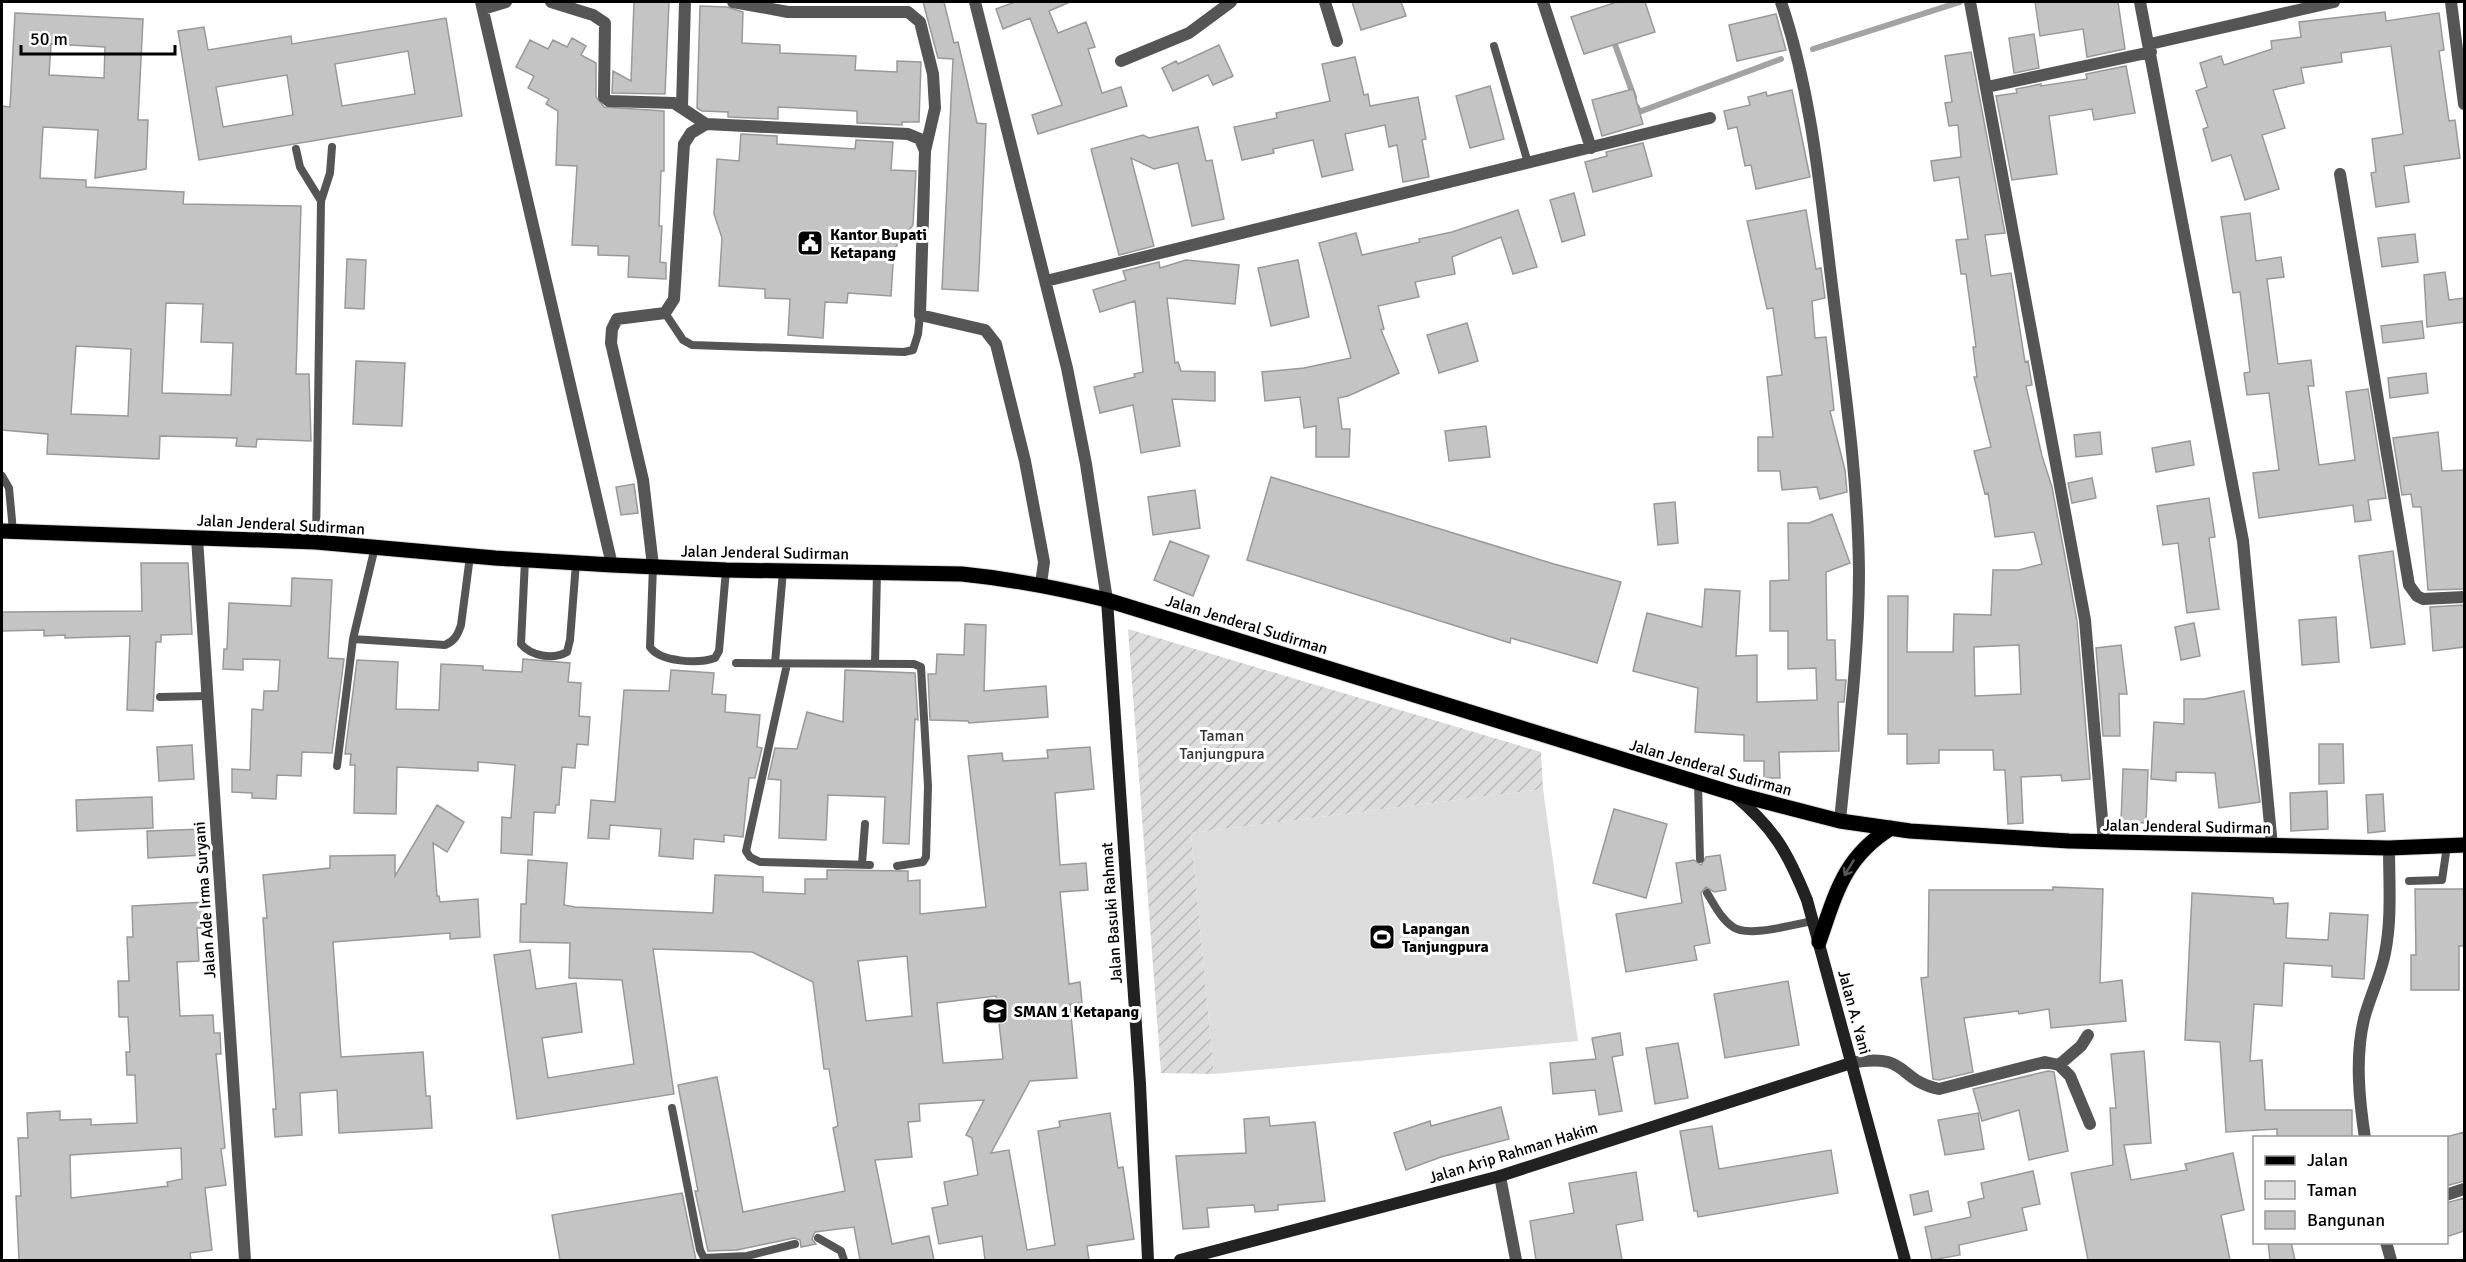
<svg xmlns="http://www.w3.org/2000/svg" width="2466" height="1262" viewBox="0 0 2466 1262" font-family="Signika,sans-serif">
  <defs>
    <pattern id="garden-furrows" width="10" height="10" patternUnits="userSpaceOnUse" patternTransform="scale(1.5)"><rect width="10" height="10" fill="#dcdcdc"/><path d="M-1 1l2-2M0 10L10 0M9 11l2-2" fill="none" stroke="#bbb"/></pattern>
  </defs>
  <rect width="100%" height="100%" fill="#fff"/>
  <path fill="#dcdcdc" d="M1543,789L1578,1041L1214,1074L1191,833Z"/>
  <path fill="url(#garden-furrows)" d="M1128,629L1541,752L1543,789L1191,833L1214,1074L1161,1073Z"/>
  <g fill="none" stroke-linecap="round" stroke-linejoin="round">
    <path stroke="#a3a3a3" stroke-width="6" d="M1613,39L1634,97
      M1813,49L1960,2
      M1637,107L1639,112L1781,59"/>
  </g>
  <path fill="#c4c4c4" stroke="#999" stroke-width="1.5" fill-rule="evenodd" d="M634,2H669L665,94L612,93L613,71L631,81Z
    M923,2H944L954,43L958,42L977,123L986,124L978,291L942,289L953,59L938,58Z
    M1015,2H1070L1049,11L1058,33L1086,22L1095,47L1088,49L1102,93L1121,87L1127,106L1038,134L1032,115L1062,105L1030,18L1003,29L996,9Z
    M1352,2H1401L1406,16L1361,30Z
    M1617,2H1645L1655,32L1584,54L1571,17Z
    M2035,2H2118L2125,49L2087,57L2083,29L2040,36Z
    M700,6L727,7L743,12L742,43L780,45V53L856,56L855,70L897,72V61L921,62L919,122H902V125L857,123V111L778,107V119L728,117V112L702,111L697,108Z
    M2385,12L2386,21L2439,13L2444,50L2439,51L2449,121L2455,120L2460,158L2404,166L2409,202L2376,207L2371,173L2376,172L2372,139L2403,134L2391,46L2341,53L2342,62L2301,68L2304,83L2273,90L2285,128L2262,135L2279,189L2245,200L2231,155L2212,161L2203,129L2208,127L2196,91L2207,87L2200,63L2221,56L2224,65L2272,49L2271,41L2301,37L2299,22Z
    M15,13L143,19L138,120H148L146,169L95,178L98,130L43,127L40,178L86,180V187L184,192L183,204L301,206L296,374H309L311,441L257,439L256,447L236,446L237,438L160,436L159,459L47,454L48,434L2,430V106L10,107ZM51,44L105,47L104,78L49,75ZM166,303L203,304L201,342L233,343L231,395L162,393ZM76,346L131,349L128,416L71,414Z
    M1776,14L1786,50L1737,61L1729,25Z
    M446,18L462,116L199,160L178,31L204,27L208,50L291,36L292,44ZM408,51L415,94L342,106L335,64ZM287,75L293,115L223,127L216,87Z
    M2034,34L2039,68L2014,73L2009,38Z
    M572,38L586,46L581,55L596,63V97L604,107L664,111V171H661L659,226H662L660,262L666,263V279L628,277L629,256L598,255V246L572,245L577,166L556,165L558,111L546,104L549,99L528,88L534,76L516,67L530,40L548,49L553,40L567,47Z
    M1219,45L1233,76L1213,85L1208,75L1173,91L1162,68L1176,61L1178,64Z
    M1971,52L2005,233L1985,235L1991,276L2011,273L2025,362L2028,361L2032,385L2026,386L2042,456L2052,487L2077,621L2090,779L2062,781L2061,775L2021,777L2023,823L2008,824L2005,770H1994L1993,750H1939V763L1907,764V734H1888V596H1908L1907,652H1953L1954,614L1991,615L1993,570H2019L2042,564L2034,532L1995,537L1988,493L1985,494L1974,451L1991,447L1974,377H1977L1973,347H1976L1966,274H1961L1956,240L1968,239L1959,177L1934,181L1931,161L1961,157L1958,125L1949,126L1945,103L1952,102L1945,56ZM2019,645L2021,694L1975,696L1974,647Z
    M1355,57L1364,95L1368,94L1370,106L1418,97L1426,139L1422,140L1429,177L1403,182L1397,145L1389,147L1385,125L1345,134L1353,170L1322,177L1313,140L1273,149L1274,153L1242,160L1234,127L1277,118L1276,113L1330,101L1322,64Z
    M2126,66L2135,113L2094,120L2092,109L2049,116L2057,174L2012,180L1996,96L2017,93L2016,89L2041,84V86L2087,79L2086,74Z
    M1490,86L1504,139L1470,148L1456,96Z
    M1633,89L1643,124L1602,136L1592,100Z
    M1792,90L1810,177L1756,189L1751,165L1745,166L1737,127L1728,129L1724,111L1750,105L1748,97L1766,92L1767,96Z
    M1198,127L1206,161L1212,160L1224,219L1192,226L1178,163L1154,169L1131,158L1154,246L1119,255L1091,149L1143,135L1149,138Z
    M741,134L777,136V144L855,149L856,140L893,142L891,170L916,171L913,225L894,249L891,296L848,293L847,303L825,302L823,338L788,335L790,299L765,298V289L719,286L722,238L714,214L717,159L739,161Z
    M1643,143L1652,176L1593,192L1585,162L1607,156L1606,152Z
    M1574,193L1585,235L1562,242L1550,200Z
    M1518,210L1537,267L1513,274L1501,237L1452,257L1455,274L1415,282L1419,297L1378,306L1384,329L1381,330L1399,373L1348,396L1338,398L1342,429H1350L1349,457H1316V426L1304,428L1300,397L1265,401L1262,372L1304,368L1351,358L1319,243L1356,233L1362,255L1420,242L1419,239L1452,232Z
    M1806,210L1816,269L1821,268L1825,298L1812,301L1815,338L1826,337L1834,410L1830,411L1845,470L1847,492L1820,499L1817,487L1782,490L1780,471H1758V437H1773L1767,377L1782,375L1773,308L1767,309L1747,221Z
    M2250,213L2256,261L2281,257L2284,277L2267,279L2278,364L2311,360L2314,386H2308L2319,465L2355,460L2346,392L2368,389L2386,498L2368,500L2371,520L2355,522L2353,505L2259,518L2253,473L2279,470L2269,393L2247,395L2244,373L2250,372L2240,292L2233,293L2221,217Z
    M2415,234L2418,262L2382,267L2378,238Z
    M347,259L366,260L364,309L345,308Z
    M1186,260L1239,265L1235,304L1167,298L1175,363L1178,362L1181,371L1215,372V401L1172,399L1180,446L1141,453L1133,405L1100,413L1094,387L1135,377L1134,374L1143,372L1135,301L1100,312L1093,290L1126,280L1123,271L1159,262L1160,268Z
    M1298,260L1309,317L1271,326L1258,268Z
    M2445,272L2449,300L2464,298V322L2427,327L2424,275Z
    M2422,321L2424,338L2383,343L2381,326Z
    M1467,323L1478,361L1439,373L1427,335Z
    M356,361L405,363L402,426L353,424Z
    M2426,373L2428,393L2390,398L2388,378Z
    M1486,426L1490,457L1449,461L1445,431Z
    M2100,432L2102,454L2076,457L2074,435Z
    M2438,432L2442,471L2464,470V589L2428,590L2421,507H2413L2411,494L2402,495L2393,438Z
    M2190,441L2194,465L2156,472L2152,448Z
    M1271,477L1554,564L1621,582L1597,663L1511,638L1510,643L1247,560Z
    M2092,478L2096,498L2072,503L2068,483Z
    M634,484L638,513L621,515L616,487Z
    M1195,490L1200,528L1153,535L1148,497Z
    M2209,498L2215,537L2209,538L2219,609L2187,613L2178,543L2163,545L2157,506Z
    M1675,502L1678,543L1658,545L1654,504Z
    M1832,514L1850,563L1826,572L1827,640H1835L1836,680H1846L1844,702H1838L1839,751L1779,752L1780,778H1764V761H1744V735L1695,732L1698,688L1633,671L1647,613L1702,627L1705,589L1740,591L1736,656L1757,655V702L1817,700L1816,668L1788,669V631H1770V581L1789,580L1788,523H1809Z
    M1170,541L1209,556L1193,596L1154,580Z
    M2393,551L2405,644L2371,648L2359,556Z
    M141,563H188L192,634L161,635V642H156L153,711L127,710L130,636L65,638V635L44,636V630L2,631V612L142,611Z
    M292,578L332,580L328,658L344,659L332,753L302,752L301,776L277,775L276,799L252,798V793L232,792V769L250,770L252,709L263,710L264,691H278L280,660L243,659V670L223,669L224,649H227L229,603L291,606Z
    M2464,605V647L2433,651L2430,607Z
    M2336,617L2339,662L2302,665L2299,620Z
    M2194,623L2200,656L2181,660L2175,627Z
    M965,624L986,625L984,691L1046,686L1048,717L969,723L968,721L930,720L928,674H936L937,654L964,655Z
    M2121,645L2127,694H2119L2120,736H2103L2096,648Z
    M523,659L570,663L568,682L581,683L579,716L590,717L588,745L577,744L575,768L562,767L559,805H556L555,813L534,812L532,855L501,853L502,817L511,818L515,765L478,762V771L397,767L396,814L354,813L355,765H350L351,754H345L357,660L398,662L396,709L439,710L441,664L483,666V670L522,672Z
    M671,670L714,673L712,694L726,695L725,712L760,715L757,747L762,748L755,778H749L743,837L724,835V842L694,839L693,859L659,856L661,829L610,825L609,839L588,838L591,800L615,802L624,690L669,691Z
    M845,670L915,673L918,720L915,719L909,844L883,843L885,797L828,795L826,840L779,838L781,780L768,779L775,748L797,749L807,712L843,722Z
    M2244,691L2260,802L2219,808L2215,773L2176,772V781L2151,779L2154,722L2184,724V699H2204Z
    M2319,744H2343L2344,783L2319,784Z
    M192,745L194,779L159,781L157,747Z
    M1090,747L1094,789L1055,793L1060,865L1086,863L1088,890L1060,892L1069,984L1080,982L1082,1003L1070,1004L1077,1078L1030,1081L991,1153L1009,1150L1027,1250L1055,1245L1038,1131L1060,1127L1059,1121L1110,1113L1118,1168L1123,1167L1134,1239L1087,1246L1089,1260H985L982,1236L939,1244L932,1208L948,1205L944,1182L978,1175L972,1138L966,1135L984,1100L919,1104L920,1121L908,1122L912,1157L875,1160L892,1244L929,1236L934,1260H860L854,1227L815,1232L812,1239L816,1244L801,1247L800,1240L794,1238L737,1250L708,1251L695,1191H698L678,1085L717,1077L743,1212L845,1191L833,1128L838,1126L829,1069H824L813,982L752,952L653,949L674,1094L517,1119L494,955L530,950L536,989L576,983L582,1032L542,1038L548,1078L634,1064L622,980L569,978L570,943L520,942L521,904H526L528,860L567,863L564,905L575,907L713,913L715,875L763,877V892L805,894V879H827V870L908,871V881L920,880V914L986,907L968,756L1002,753L1003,761L1048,758L1047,750ZM907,956L912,1016L866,1021L858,961ZM996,996L1003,1059L943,1063L937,1003Z
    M2123,769L2148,770L2146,823L2121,822Z
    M2327,791L2328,829L2291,831L2290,793Z
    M2383,794L2385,831L2368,833L2366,795Z
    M152,797L153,828L77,831L76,800Z
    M437,805L464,822L447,852L433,843L437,896H439L440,902L478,899L480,937L450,939V933L333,942L341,1057L423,1052L426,1096H430L432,1128L339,1133L337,1090L300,1093L302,1135L275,1137L273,1109H276L263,918H267L263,875L330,868V856L395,855V876Z
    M1614,809L1667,824L1646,898L1593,883Z
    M204,829L205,855L148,858L147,831Z
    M1720,855L1726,890L1714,892L1706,887L1701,893L1710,943L1694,946L1697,960L1626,972L1616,914L1682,903L1676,863L1694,860L1701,865L1706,857Z
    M2053,887L2103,889L2100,983L2122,980L2126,1021L2051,1028L2049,1009L2019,1014L2018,1011L1964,1018L1973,1072L1939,1080L1933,1079L1921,978L1928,977L1929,890H2053Z
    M2415,889H2464V946H2459V990H2411V955H2416Z
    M2192,893L2273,898L2274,904L2288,903L2286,938L2328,940L2330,913L2368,915L2364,979L2332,977V966L2284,963L2282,1006L2254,1004L2250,1061L2262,1060L2265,1110H2352V1137H2277V1129L2226,1132L2220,1042L2185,1040Z
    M206,902L207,928H197L199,961L177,962L180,1016L213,1015L214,1033H220L221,1054H216L225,1148L221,1149L226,1185L205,1188L212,1250L190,1253L191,1260H19L16,1196H21L18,1138H28L27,1113L60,1111V1120L91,1119V1125L137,1123L135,1075H127L126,1052H130L128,1017H119L118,981H129L127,937H133L132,906ZM181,1148L182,1179L167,1182L168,1186L71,1198L70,1155Z
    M1788,981L1799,1045L1725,1058L1714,994Z
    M1620,1033L1623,1055L1612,1057L1622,1111L1599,1115L1595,1090L1553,1094L1550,1063L1596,1059L1592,1038Z
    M1678,1043L1688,1098L1655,1104L1646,1048Z
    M2144,1051L2151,1143L2124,1145L2131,1180L2187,1170L2185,1164L2233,1153L2244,1210L2221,1215L2230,1260H2088L2071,1173L2113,1165L2110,1108H2116L2111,1054Z
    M2048,1071L2054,1072L2068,1151L2029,1160L2019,1110L1982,1121L1973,1089Z
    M1501,1107L1509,1139L1441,1157L1406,1170L1394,1133L1430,1121L1431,1126Z
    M1978,1113L1984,1149L1945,1155L1938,1120Z
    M1269,1117L1270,1126L1315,1122L1325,1201L1278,1205V1210L1255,1212L1254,1205L1207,1208L1209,1227L1183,1229L1176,1156L1246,1153L1244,1119Z
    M1712,1126L1719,1169L1831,1150L1838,1193L1698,1217L1697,1211H1694L1680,1131Z
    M2464,1132V1181L2446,1186V1137Z
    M2033,1171L2040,1204L2022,1208L2027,1230L1959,1245L1960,1255L1932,1260L1925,1227L1971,1217L1968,1202L1984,1198L1981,1183Z
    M1636,1172L1643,1220L1616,1225L1622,1260H1536L1530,1221L1574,1213L1569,1183Z
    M1928,1191L1932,1211L1914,1215L1910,1195Z
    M682,1193L696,1260H560L552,1215Z
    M2464,1198V1231L2446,1237V1203Z
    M2268,1242H2291L2295,1260H2270Z"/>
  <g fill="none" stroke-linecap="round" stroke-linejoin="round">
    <g stroke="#dbdbdb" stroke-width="17">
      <path id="primary" d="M2,531L316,542L495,558L612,565L726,570L962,574C1011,579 1058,588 1107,600L1732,793L1840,821L1910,831L2069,841L2389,848L2464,845
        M1819,942C1836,893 1844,857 1891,828"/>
    </g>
    <path stroke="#555" stroke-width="8" d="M1494,46L1528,163
      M296,149L300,167L321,201
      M665,313L683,340L692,345L904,352L913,350L918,334L920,315
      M2,476L9,488L13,531
      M316,542L321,201L330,173L332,147
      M375,547L353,639L445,645C455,641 458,634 461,625L470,556
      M525,560L521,644C531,656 553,660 567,652L570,640L576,563
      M653,566L650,647C660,662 698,664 715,658L719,651L726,570
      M736,663L914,664L921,667L928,786L926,857L923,862L897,866
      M775,663L783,571
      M787,664L746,851L750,857L760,862L870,865
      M875,664L877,572
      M160,697L208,696
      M337,766L353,639
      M1698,783L1700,859
      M862,864L865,824
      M2409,881L2442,880L2447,846
      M1707,893C1714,904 1721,919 1733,927C1748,938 1795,924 1813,921
      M672,1108L700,1250L704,1258L747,1256L795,1244
      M818,1238L841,1251L844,1260"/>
    <path stroke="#555" stroke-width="12" d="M481,2L612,565
      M551,2L593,15L605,23L604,97L609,101L674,103L706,124
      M733,2L788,12H908L920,22L933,74L935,108L925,151
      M975,2L1067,368L1086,464L1107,600
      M1325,2L1337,41
      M1543,2L1591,148
      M1781,2C1810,88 1819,178 1830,269C1842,369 1858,470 1859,572C1859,654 1848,738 1840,821
      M1970,2L2085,620L2104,842
      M2140,2L2243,541L2272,846
      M2451,2L2464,104
      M483,9L506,2
      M2150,44L2334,2
      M1121,61L1189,33L1231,2
      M1987,87L2151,52
      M682,106L685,2
      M2340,174L2409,585L2417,596L2423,599L2464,597
      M1046,281L1710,118
      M197,538L245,1260
      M653,566L643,480L611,343L612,329L617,319L665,313L674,299L684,144L691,133L706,124L908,134L920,139L925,151L920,315L985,330L996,344L1025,461L1044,562L1041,584
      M1851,1063C1910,1052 1896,1080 1939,1089L2045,1062L2059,1065L2070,1076L2090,1124
      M2059,1065L2081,1046L2088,1035
      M2365,1138C2359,1099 2355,1057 2364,1019C2370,996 2381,975 2385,953C2392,919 2389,882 2389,848
      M1500,1176L1516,1260
      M2446,1195L2464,1189
      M2386,1242L2391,1260"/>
    <path stroke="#222" stroke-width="12" d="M1107,600L1140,1084L1148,1260
      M1733,794C1774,828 1787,851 1807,900L1905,1260
      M1180,1260L1500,1176L1851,1063"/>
    <use href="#primary" stroke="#000" stroke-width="15"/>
  </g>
  <defs><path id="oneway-shaft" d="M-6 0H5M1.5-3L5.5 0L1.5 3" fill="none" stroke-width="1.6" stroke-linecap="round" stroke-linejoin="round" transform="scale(1.5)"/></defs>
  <use stroke="#595959" href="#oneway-shaft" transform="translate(1849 868) rotate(121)"/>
  <defs>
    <g id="civic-square" transform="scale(1.35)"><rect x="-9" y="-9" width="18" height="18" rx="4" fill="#000" stroke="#fff"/><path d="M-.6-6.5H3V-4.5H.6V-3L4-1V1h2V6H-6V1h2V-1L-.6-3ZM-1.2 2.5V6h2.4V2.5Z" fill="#fff"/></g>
    <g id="stadium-square" transform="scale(1.35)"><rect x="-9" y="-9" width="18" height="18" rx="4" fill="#000" stroke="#fff"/><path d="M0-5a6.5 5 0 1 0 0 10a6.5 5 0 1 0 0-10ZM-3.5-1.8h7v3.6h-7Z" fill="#fff"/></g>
    <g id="school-square" transform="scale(1.35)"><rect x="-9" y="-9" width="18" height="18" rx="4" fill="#000" stroke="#fff"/><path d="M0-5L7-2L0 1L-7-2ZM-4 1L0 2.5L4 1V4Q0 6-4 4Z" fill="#fff"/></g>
  </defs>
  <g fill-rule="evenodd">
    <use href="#civic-square" x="810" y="243"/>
    <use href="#stadium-square" x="1382" y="937"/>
    <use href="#school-square" x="995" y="1011"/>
  </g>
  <g text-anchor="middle" stroke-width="6" stroke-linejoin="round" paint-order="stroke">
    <g font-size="16" font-weight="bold" fill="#000" stroke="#fff" text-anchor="start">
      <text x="830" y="240">Kantor Bupati<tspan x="830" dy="18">Ketapang</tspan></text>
      <text x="1402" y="934">Lapangan<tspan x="1402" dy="18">Tanjungpura</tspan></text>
      <text x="1014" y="1017">SMAN 1 Ketapang</text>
    </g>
    <g font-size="16" fill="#000" stroke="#fff">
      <text transform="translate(281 524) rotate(3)" y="6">Jalan Jenderal Sudirman</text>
      <text transform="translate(765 552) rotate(1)" y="6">Jalan Jenderal Sudirman</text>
      <text transform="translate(1247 624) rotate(17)" y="6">Jalan Jenderal Sudirman</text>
      <text transform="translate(1711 767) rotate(16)" y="6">Jalan Jenderal Sudirman</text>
      <text transform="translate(2187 826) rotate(1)" y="6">Jalan Jenderal Sudirman</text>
      <text transform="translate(204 900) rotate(-94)" y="6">Jalan Ade Irma Suryani</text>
      <text transform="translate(1111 913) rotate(-94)" y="6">Jalan Basuki Rahmat</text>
      <text transform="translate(1855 1012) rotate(75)" y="6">Jalan A. Yani</text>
      <text transform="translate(1513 1152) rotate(-17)" y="6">Jalan Arip Rahman Hakim</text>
    </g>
    <g font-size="16" fill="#333" stroke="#fff">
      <text x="1222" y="741">Taman<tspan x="1222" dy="18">Tanjungpura</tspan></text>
    </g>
  </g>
  <rect width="2466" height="1262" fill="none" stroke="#000000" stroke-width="6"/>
  <rect x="2253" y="1136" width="195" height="108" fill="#ffffff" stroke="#999999" stroke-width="1.5"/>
  <rect x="2265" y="1156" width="30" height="9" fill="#000000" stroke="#999999" stroke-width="1.5"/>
  <text x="2307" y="1166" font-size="18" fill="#000000">Jalan</text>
  <rect x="2265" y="1181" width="30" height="18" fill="#dcdcdc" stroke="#999999" stroke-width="1.5"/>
  <text x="2307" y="1196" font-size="18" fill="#000000">Taman</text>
  <rect x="2265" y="1211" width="30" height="18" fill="#c4c4c4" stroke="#999999" stroke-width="1.5"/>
  <text x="2307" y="1226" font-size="18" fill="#000000">Bangunan</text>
  <path d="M21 45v9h154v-9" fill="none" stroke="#000000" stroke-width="3"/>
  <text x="30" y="45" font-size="18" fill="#000000" stroke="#ffffff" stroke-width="4.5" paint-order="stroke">50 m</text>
</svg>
